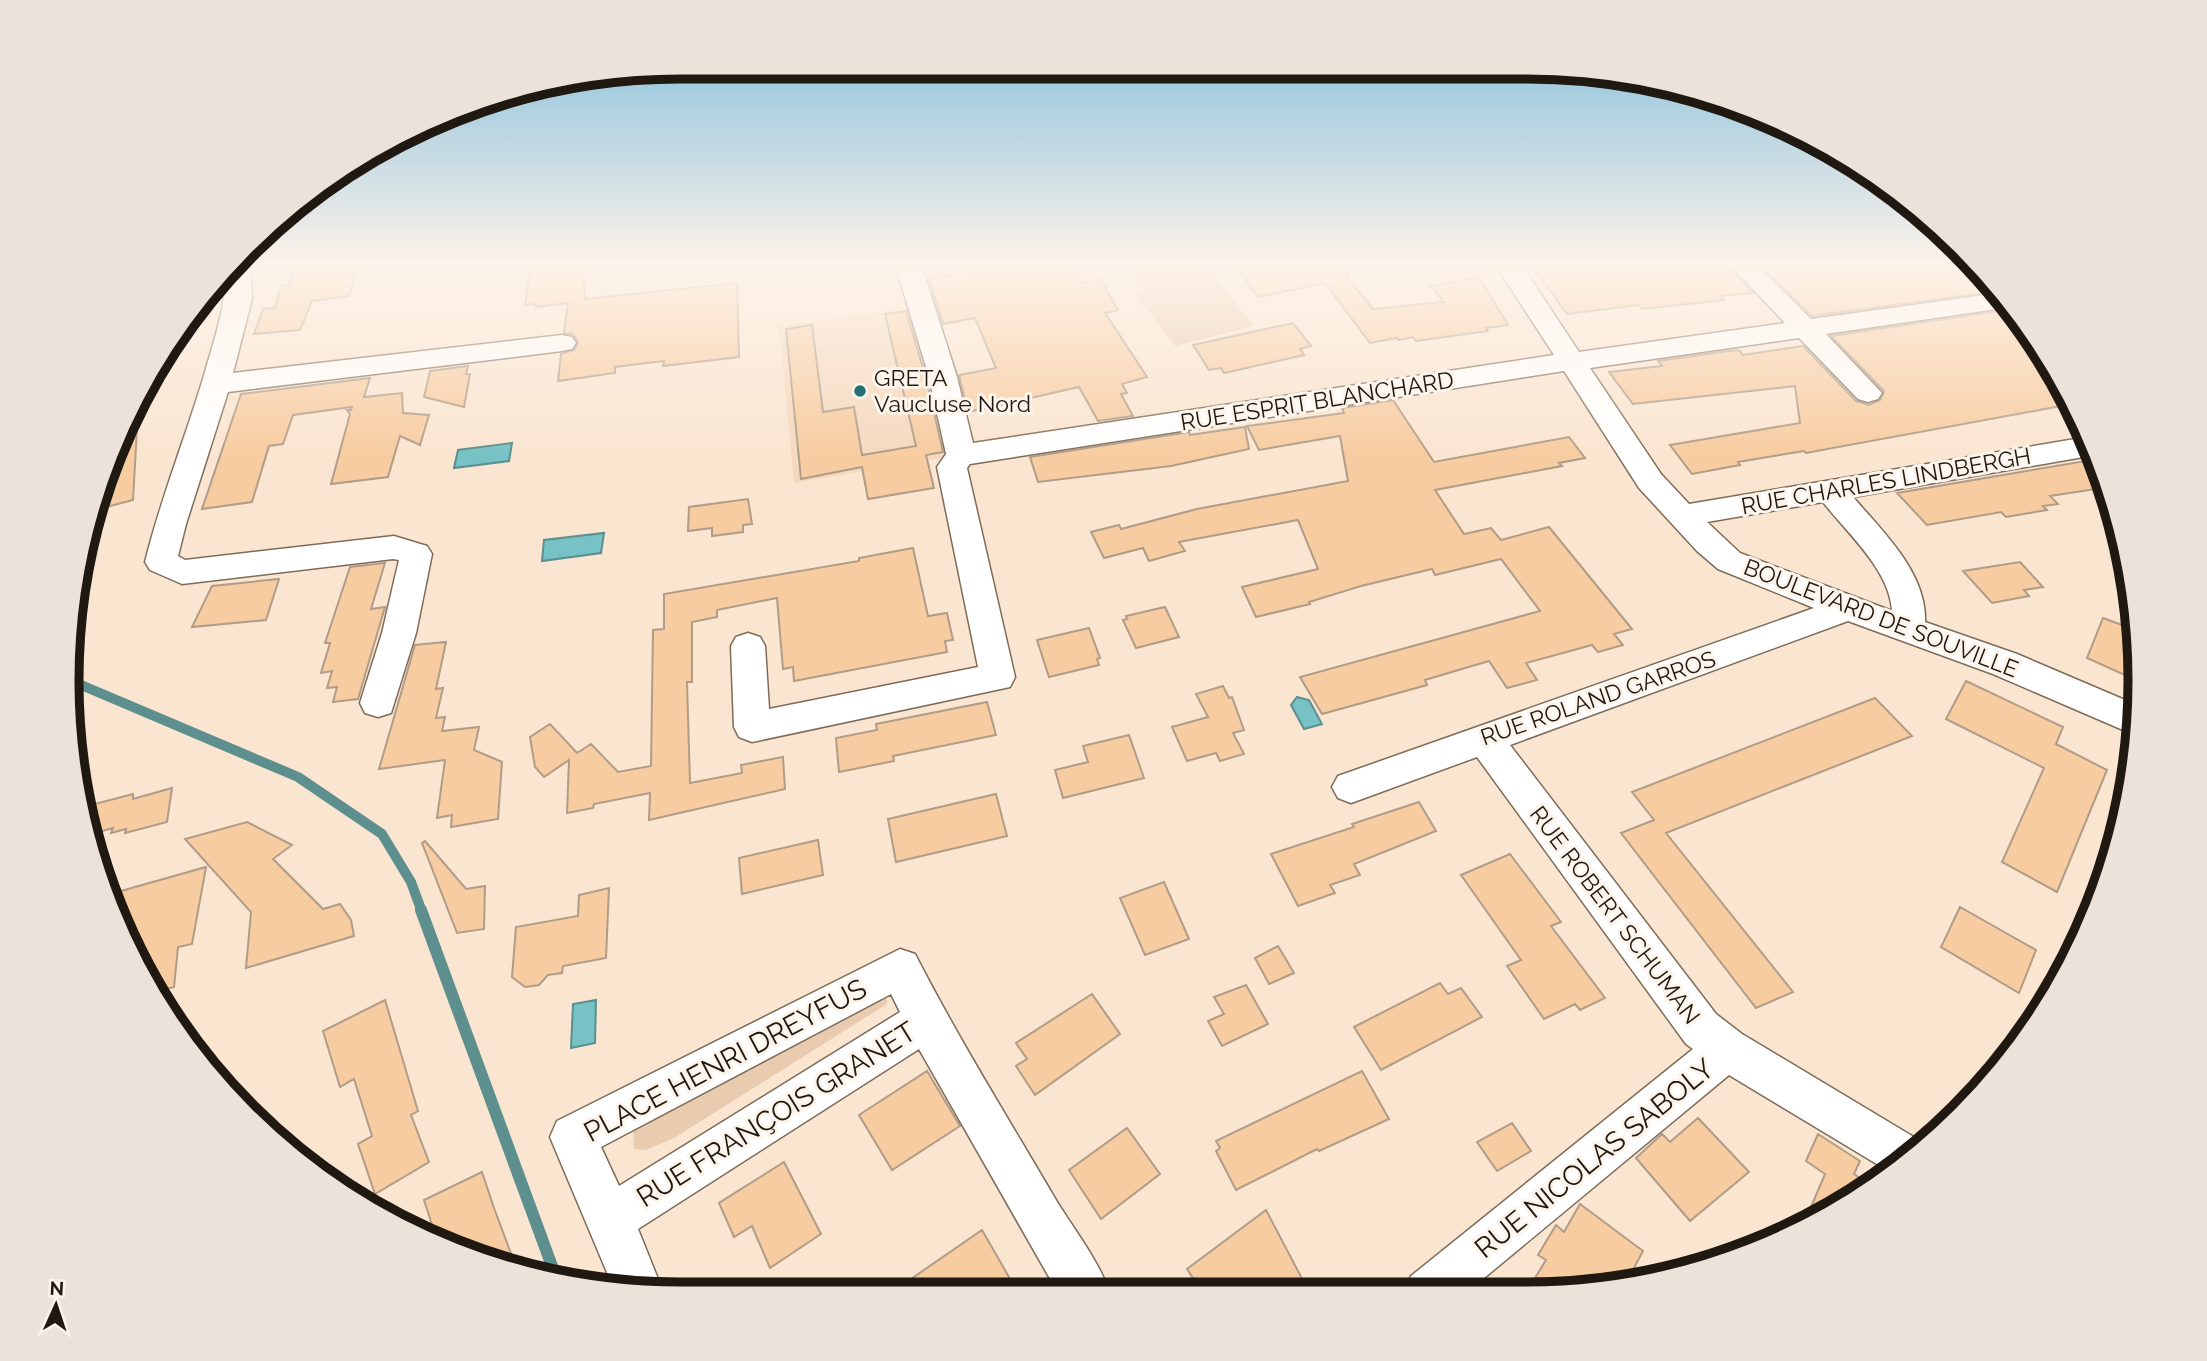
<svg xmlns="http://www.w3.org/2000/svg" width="2207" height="1361" viewBox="0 0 2207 1361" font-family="Raleway,sans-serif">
  <rect width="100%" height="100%" fill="#fae5d0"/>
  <path fill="#f4d9be" d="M908,308L954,456L794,483L779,326Z"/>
  <path fill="#e9ccaf" d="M1125,267H1207L1254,326L1175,346L1135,293L1144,291Z
    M879,998L887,999V1004L674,1138L646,1150L634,1149L633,1124Z"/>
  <path fill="#76c2c4" stroke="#5c8f8e" stroke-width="2" d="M512,443L509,461L454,468L458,450Z
    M604,533L601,553L542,561L544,540Z
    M1297,697L1309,700L1322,724L1304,729L1291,705Z
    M596,1000L595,1043L571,1048L573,1004Z"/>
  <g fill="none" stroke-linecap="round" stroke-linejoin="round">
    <path stroke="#5c8f8e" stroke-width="10" d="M67,679L298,777L382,834L411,882L422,912"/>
    <path stroke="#5c8f8e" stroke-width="12" d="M421,910L556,1277"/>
  </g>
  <path fill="#f7cca0" stroke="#b09c88" stroke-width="2" d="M295,267H357L349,296L312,301L300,330L254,334L263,309L275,308L281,286L290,285Z
    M531,267H583L585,299L737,283L739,357L663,366L664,361L615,367V373L558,381L561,354L574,350L578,342L573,334L564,333L568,303L536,307V304L525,305Z
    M987,267H1071L1080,283L1100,279L1118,310L1105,313L1147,377L1122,384L1127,393L1121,394L1133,416L1098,421L1079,387L968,412L959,375L996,368L975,318L943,324L929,279Z
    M1237,267H1346L1347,277L1373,309L1444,302L1431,286L1479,277L1508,325L1486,328L1488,331L1416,341L1413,337L1399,340L1397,338L1370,343L1325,283L1258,297Z
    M1533,267H1729L1753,293L1721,296L1724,300L1642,309L1639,305L1567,314Z
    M1762,267H1979L1999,291L1812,316Z
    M2012,309L2058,373L2072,404L1806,453L1804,451L1738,462L1740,465L1692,474L1670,445L1800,423L1795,386L1633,404L1609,372L1662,366L1658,361L1728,351L1739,350L1743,355L1803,346L1856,401L1869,405L1880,400L1884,391L1831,336Z
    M906,311L926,378L943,452L926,455L934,488L868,499L862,467L801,479L786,329L812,325L823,412L854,407L862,455L916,446L885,314Z
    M1293,323L1311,346L1300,349L1304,355L1224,373L1221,368L1209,370L1193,345Z
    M468,366L466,374H470L464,407L424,397L430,371Z
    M370,378L364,397L402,393L403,413L429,415L420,445L400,436L388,477L331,484L350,414L347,410H351L352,407L293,415L283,444L269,446L252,502L202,509L241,394Z
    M1393,400L1434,462L1569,437L1585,458L1559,463L1562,466L1435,490L1464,534L1491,528L1501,540L1549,527L1632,629L1614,634L1623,645L1598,652L1592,645L1526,663L1537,680L1507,688L1489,661L1425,680L1427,685L1322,714L1300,677L1540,611L1501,559L1435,575L1432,569L1361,586L1309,602L1310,604L1256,617L1242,587L1318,569L1298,520L1179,542L1185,551L1149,561L1143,548L1104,558L1091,532L1119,525L1121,529L1197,509L1348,481L1340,436L1259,450L1247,426L1344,413L1342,408Z
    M138,411L133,500L95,510L99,484Z
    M1245,427L1249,449L1171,466L1038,482L1030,457L1189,432L1190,435Z
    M2097,459L2109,487L2050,496L2058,504L2043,506L2047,510L2006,517L2001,512L1927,525L1897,493Z
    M748,499L752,524L743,525V532L712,536V528L688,531L689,507Z
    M913,548L928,616L947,613L953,640L945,641L947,652L794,681L793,667L783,669L777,598L717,610V617L692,622V682H687L690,783L742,773L741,765L783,757L785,789L649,820L650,793L594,804L593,808L567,813L569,760L544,777L535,767L530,737L550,724L577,753L591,744L618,772L651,766L653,630L664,629V594L859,561V558Z
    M2020,562L2043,587L2024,590L2029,596L1992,603L1963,571Z
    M385,563L371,609L385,607L358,699L333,702L337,687L327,688L332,671L321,673L330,643H325L350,567Z
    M279,579L266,620L192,627L212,586Z
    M1165,607L1179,637L1136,648L1123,620L1127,619L1126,616Z
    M2103,618L2136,630L2138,681L2087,658Z
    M1089,628L1100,658L1097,659L1099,665L1049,677L1037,640Z
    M446,642L436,689L443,688L436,718L445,717L442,731L479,727L474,750L502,762L498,819L451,827L452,815L437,818L445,760L379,769L415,645Z
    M1966,681L2063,727L2056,744L2107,770L2057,892L2002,862L2044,768L1946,719Z
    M1223,686L1229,698L1232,697L1244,730L1233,733L1244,754L1220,761L1216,753L1187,761L1172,727L1208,717L1196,694Z
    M1875,698L1912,736L1666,833L1793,992L1756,1008L1621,833L1654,820L1632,792Z
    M987,702L996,735L893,756L894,761L839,772L836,738L877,730L876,724Z
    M1129,735L1144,778L1063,798L1055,770L1088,762L1083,746Z
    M172,788L167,822L125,833L126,829L111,833L113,828L92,834L87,806L133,794V799Z
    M996,794L1007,836L896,862L888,819Z
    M1419,802L1436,831L1354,864L1360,875L1330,885L1335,893L1298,906L1271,854L1354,827L1352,824Z
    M247,822L292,845L273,859L323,909L340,904L351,920L354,936L246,968L251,912L185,839Z
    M818,840L823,875L742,894L739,858Z
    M425,841L466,889L485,886L484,929L457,933L422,843Z
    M1510,854L1561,922L1551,926L1605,998L1580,1010L1575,1004L1544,1019L1507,966L1521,960L1461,875Z
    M206,867L192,944L178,947L174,987L155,992L107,895Z
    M1164,882L1189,939L1145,955L1120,898Z
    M609,888L606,958L563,966L562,973L548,975L539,985L525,987L512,977L516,927L578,916L579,895Z
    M1960,907L2036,950L2019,993L1941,947Z
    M1278,946L1294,973L1269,984L1255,958Z
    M1440,983L1448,994L1461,988L1482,1017L1381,1070L1354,1027Z
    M1246,985L1268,1024L1222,1046L1208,1021L1224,1014L1214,997Z
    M1092,994L1120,1034L1035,1095L1016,1066L1027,1059L1016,1043Z
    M385,1000L418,1111L411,1115L429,1162L375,1194L358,1144L372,1136L354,1079L340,1087L323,1031Z
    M927,1071L960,1126L892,1170L859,1115Z
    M1362,1071L1389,1119L1319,1151L1317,1149L1236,1190L1216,1151L1220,1148L1216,1141Z
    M1698,1118L1749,1172L1690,1221L1636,1158L1662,1134L1670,1142Z
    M1512,1123L1531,1151L1497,1171L1477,1142Z
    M1127,1128L1160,1174L1101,1219L1069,1170Z
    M1818,1134L1860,1161L1854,1174L1871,1185L1833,1212L1803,1226L1825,1174L1806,1161Z
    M784,1162L821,1234L770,1268L752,1226L734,1237L719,1203Z
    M482,1172L494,1208L516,1267L446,1248L438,1243L424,1200Z
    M1580,1204L1643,1251L1627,1281L1567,1293H1526L1546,1260L1538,1255L1556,1225L1564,1232Z
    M1266,1210L1309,1292H1202L1187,1269Z
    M982,1230L1017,1291L895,1290Z"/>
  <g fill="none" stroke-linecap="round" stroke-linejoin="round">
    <g stroke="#7e6c59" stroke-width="3">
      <path id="minor" d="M233,267H251L252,299L233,373L562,335L572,337L576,343L572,349L562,351L228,392L186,524L178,556L185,560L394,536L427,546L432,554L416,633L391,713L378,717L365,713L360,703L382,633L399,560L393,559L182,584L150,570L145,562C162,493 190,427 209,358C217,330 226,304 225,275Z
        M896,267H922L957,377L973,443L1554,355L1497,267H1523L1579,352L1785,323L1732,267H1759L1811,319L2000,293L2010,307L1826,334L1882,393L1878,399L1868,402L1858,399L1799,338L1590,368L1661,474L1689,504L2087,437L2095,455L1853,497C1883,532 1927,573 1925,622L2017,654L2139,706L2137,736L1993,674L1848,621L1510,745L1716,1014L1742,1034L1927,1145L1890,1172L1729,1075L1466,1293H1404L1411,1276L1693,1049L1686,1044L1477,757L1351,803L1338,798L1332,787L1338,776L1814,608L1718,569L1697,551L1639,488L1564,371L970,464L967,468L1015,677L1010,687L752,742L739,737L734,727L731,646L736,637L748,633L760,637L765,646L769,709L978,667L937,467L946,454L929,377ZM1823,502C1847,533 1890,570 1892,611L1740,553L1707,522Z
        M900,949L915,954C957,1036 1006,1115 1053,1195C1071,1226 1097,1257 1109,1291H1057L919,1049L638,1229L662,1289H614L550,1137L557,1121ZM891,994L900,1012L619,1186L601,1147Z"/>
    </g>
    <use href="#minor" fill="#fff" fill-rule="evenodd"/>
  </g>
  <linearGradient id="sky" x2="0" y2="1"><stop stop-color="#7abada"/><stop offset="0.58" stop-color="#fdf3ea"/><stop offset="1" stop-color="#fdf3ea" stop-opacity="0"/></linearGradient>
  <rect width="2207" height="457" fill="url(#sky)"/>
  <circle fill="#257072" stroke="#fdf5ec" stroke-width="2.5" cx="860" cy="391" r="7"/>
  <g text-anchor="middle" stroke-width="6" stroke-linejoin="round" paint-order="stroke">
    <g font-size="23" fill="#201911" stroke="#fdf5ec" text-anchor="start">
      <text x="874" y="386">GRETA<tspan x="874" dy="26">Vaucluse Nord</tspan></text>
    </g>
    <g font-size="23" fill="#201911" stroke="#fdf5ec">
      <text transform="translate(1317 401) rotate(-9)" y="8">RUE ESPRIT BLANCHARD</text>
      <text transform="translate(1886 481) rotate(-10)" y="8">RUE CHARLES LINDBERGH</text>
      <text transform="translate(1881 618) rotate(21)" y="8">BOULEVARD DE SOUVILLE</text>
      <text transform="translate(1598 698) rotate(-19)" y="8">RUE ROLAND GARROS</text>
      <text transform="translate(1615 915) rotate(53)" y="8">RUE ROBERT SCHUMAN</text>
    </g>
    <g font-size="28" fill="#201911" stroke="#fdf5ec">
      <text transform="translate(725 1060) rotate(-28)" y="10">PLACE HENRI DREYFUS</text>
      <text transform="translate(776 1114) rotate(-32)" y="10">RUE FRANÇOIS GRANET</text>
      <text transform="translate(1594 1158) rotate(-39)" y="10">RUE NICOLAS SABOLY</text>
    </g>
  </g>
  <path d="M0 0H2207V1361H0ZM680 79H1527A601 601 0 0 1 2128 680V681A601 601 0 0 1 1527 1282H680A601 601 0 0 1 79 681V680A601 601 0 0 1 680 79Z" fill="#ebe3da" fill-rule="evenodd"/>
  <path fill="none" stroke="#201911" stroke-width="9" d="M680 79H1527A601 601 0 0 1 2128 680V681A601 601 0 0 1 1527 1282H680A601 601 0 0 1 79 681V680A601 601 0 0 1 680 79Z"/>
  <g transform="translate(56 1305) rotate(3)" stroke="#fdf5ec" stroke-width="5" paint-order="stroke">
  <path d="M0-5L12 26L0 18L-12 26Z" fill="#201911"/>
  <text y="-10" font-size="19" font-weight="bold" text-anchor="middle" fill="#201911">N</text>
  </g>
</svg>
